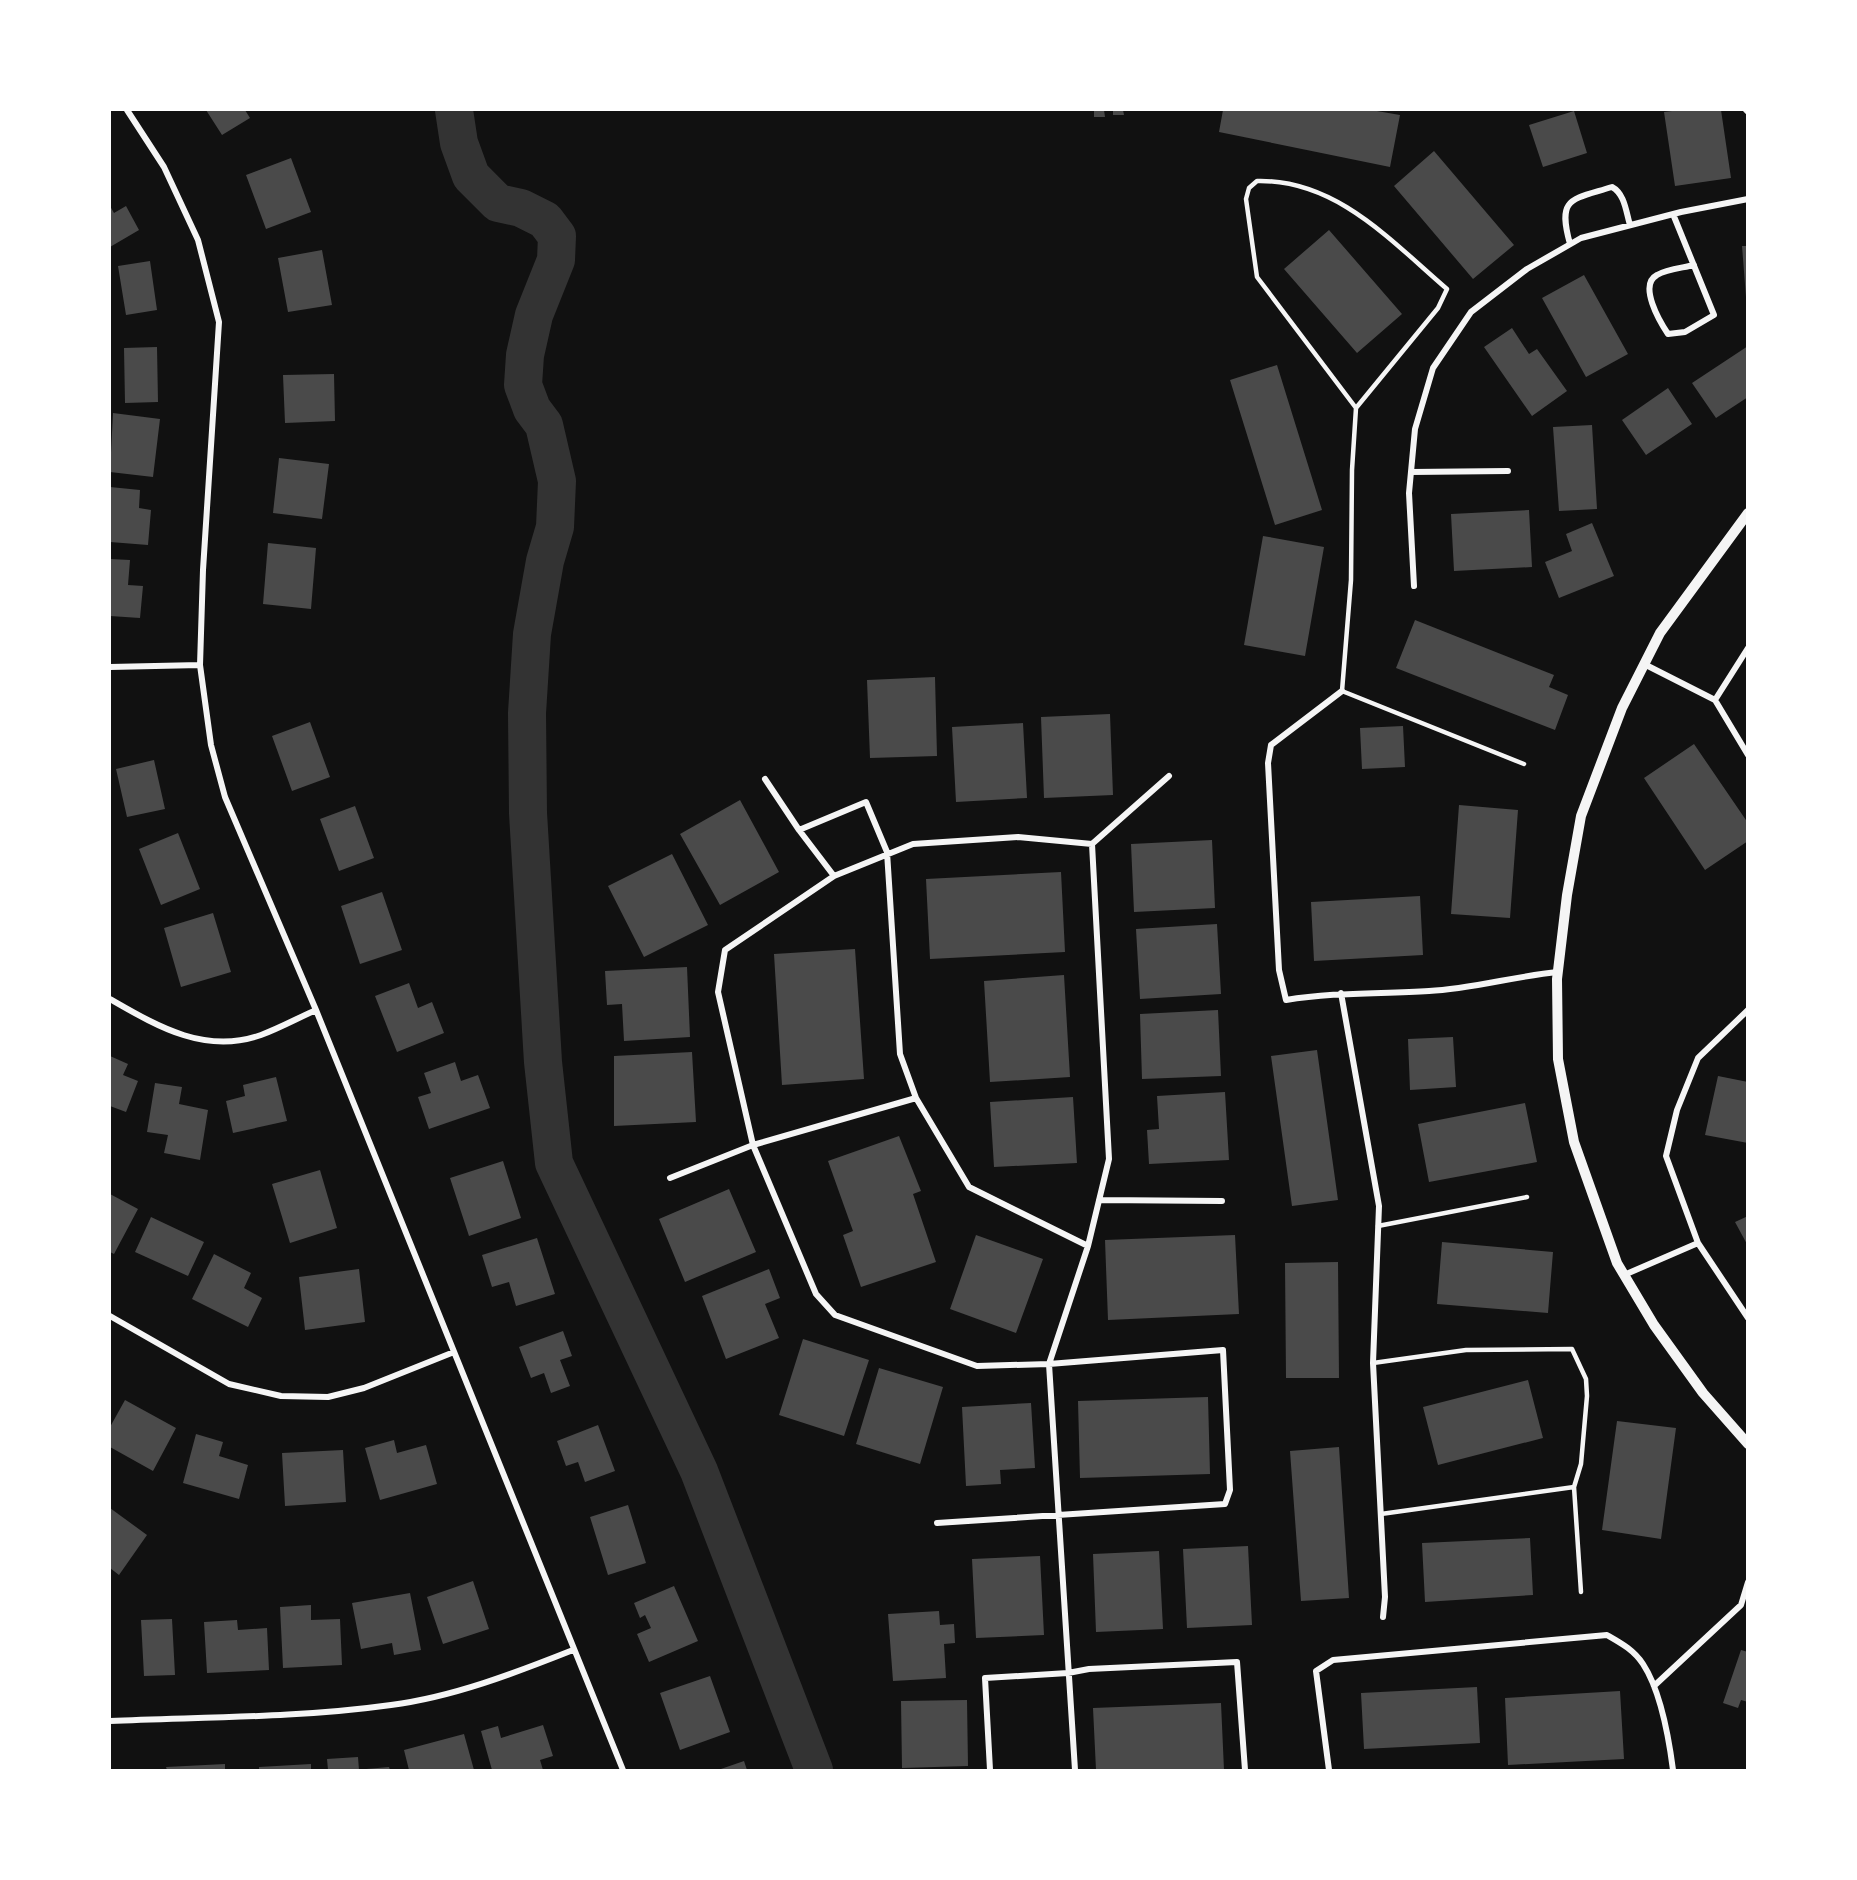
<svg xmlns="http://www.w3.org/2000/svg" width="1857" height="1880" viewBox="0 0 1857 1880" font-family="'Titillium Web',sans-serif">
  <rect width="100%" height="100%" fill="#111"/>
  <g fill="none" stroke-linecap="round" stroke-linejoin="round">
    <path stroke="#333" stroke-width="38" d="M454,110L459,143L471,176L498,203L521,208L545,220L557,236L556,260L534,315L525,355L523,385L532,409L544,425L557,481L555,527L545,561L532,634L527,713L528,813L543,1062L554,1163L699,1471L814,1770"/>
  </g>
  <path fill="#4a4a4a" d="M206,110H245L250,118L222,135Z
    M1094,110H1104L1105,117H1094Z
    M1113,110H1123L1124,115H1113Z
    M1223,110H1371L1400,115L1390,167L1219,132Z
    M1680,110H1721L1731,178L1675,186L1664,112Z
    M1574,111L1587,153L1543,167L1529,125Z
    M1434,151L1514,245L1473,279L1394,186Z
    M291,158L311,212L266,229L246,175Z
    M110,206L114,213L126,206L139,230L110,247Z
    M1329,230L1402,314L1357,353L1284,269Z
    M1742,246H1748V296L1746,297Z
    M322,250L332,305L288,312L278,258Z
    M150,261L157,310L126,315L118,266Z
    M1584,275L1628,354L1586,377L1542,298Z
    M1512,328L1529,354L1537,349L1567,391L1532,416L1484,347Z
    M1748,346V397L1716,418L1692,383Z
    M157,347L158,402L125,403L124,348Z
    M1277,365L1322,510L1275,525L1230,380Z
    M334,374L335,421L285,423L283,375Z
    M1668,388L1692,424L1646,455L1622,420Z
    M113,413L160,419L153,477L110,472Z
    M1592,425L1597,509L1559,511L1553,427Z
    M279,458L329,464L322,519L273,513Z
    M110,487L140,490L139,508L151,510L148,545L110,542Z
    M1529,510L1532,567L1454,571L1451,514Z
    M1592,523L1614,576L1559,598L1545,562L1572,551L1566,534Z
    M1263,536L1324,547L1305,656L1244,645Z
    M268,543L316,548L311,609L263,604Z
    M110,559L130,560L128,585L143,586L140,618L110,616Z
    M1415,620L1554,675L1549,687L1568,695L1555,730L1396,668Z
    M935,677L937,756L870,758L867,680Z
    M1110,714L1113,795L1044,798L1041,717Z
    M310,722L330,777L292,791L272,736Z
    M1023,723L1027,798L956,802L952,727Z
    M1403,726L1405,767L1362,769L1360,728Z
    M1694,744L1748,823V841L1705,870L1644,778Z
    M154,760L165,809L127,817L116,769Z
    M740,800L779,872L720,905L680,834Z
    M1459,805L1518,810L1510,918L1451,914Z
    M355,806L374,858L339,871L320,819Z
    M178,833L200,889L161,905L139,849Z
    M1212,840L1215,908L1134,912L1131,844Z
    M672,854L708,925L644,957L608,886Z
    M1061,872L1065,952L930,959L926,879Z
    M382,892L402,950L360,964L341,906Z
    M1420,896L1423,955L1314,961L1311,902Z
    M213,913L231,972L181,987L164,928Z
    M1217,924L1221,994L1140,999L1136,929Z
    M855,949L864,1079L782,1085L774,954Z
    M687,967L690,1037L624,1041L622,1004L607,1005L605,971Z
    M1064,975L1070,1077L990,1082L984,981Z
    M409,983L418,1008L432,1002L444,1033L397,1052L375,996Z
    M1218,1010L1221,1076L1142,1079L1140,1014Z
    M1453,1037L1456,1087L1410,1090L1408,1039Z
    M1317,1050L1338,1200L1292,1206L1271,1056Z
    M692,1052L696,1122L614,1126V1056Z
    M110,1056L128,1064L123,1075L138,1081L126,1112L110,1106Z
    M455,1062L461,1081L478,1075L490,1108L429,1129L418,1097L431,1093L424,1073Z
    M1718,1076L1748,1082V1143L1705,1135Z
    M276,1077L287,1121L233,1133L226,1101L245,1096L243,1085Z
    M155,1083L182,1087L179,1104L208,1110L200,1160L164,1153L168,1135L147,1132Z
    M1225,1092L1229,1160L1149,1164L1147,1130L1159,1129L1157,1096Z
    M1073,1097L1077,1163L994,1167L990,1102Z
    M1525,1103L1537,1162L1429,1182L1418,1124Z
    M899,1136L921,1191L913,1194L936,1262L861,1287L843,1235L853,1231L828,1161Z
    M503,1161L521,1218L469,1236L450,1178Z
    M320,1170L337,1228L290,1243L272,1184Z
    M729,1189L756,1252L685,1282L659,1219Z
    M110,1194L138,1209L114,1254L110,1252Z
    M1748,1216V1246L1735,1222Z
    M151,1217L204,1242L188,1276L135,1252Z
    M976,1235L1043,1259L1016,1333L950,1309Z
    M1235,1235L1239,1314L1108,1320L1105,1240Z
    M537,1238L555,1294L516,1306L509,1282L492,1287L482,1255Z
    M1442,1242L1553,1252L1548,1313L1437,1304Z
    M214,1254L251,1273L244,1288L262,1298L248,1327L192,1299Z
    M1338,1262L1339,1378H1286L1285,1263Z
    M359,1269L365,1322L305,1330L299,1277Z
    M769,1269L780,1298L765,1304L779,1338L726,1359L702,1296Z
    M563,1331L572,1356L560,1360L570,1386L551,1393L544,1373L531,1378L519,1347Z
    M803,1339L869,1360L844,1436L779,1415Z
    M879,1368L943,1387L920,1464L856,1444Z
    M1528,1380L1543,1438L1438,1465L1423,1407Z
    M1208,1397L1210,1474L1080,1478L1078,1401Z
    M125,1400L176,1428L153,1471L110,1447V1427Z
    M1031,1403L1035,1468L1000,1470L1001,1484L966,1486L962,1407Z
    M1617,1421L1676,1428L1661,1539L1602,1530Z
    M598,1425L615,1471L585,1482L578,1462L566,1466L557,1441Z
    M196,1434L223,1442L219,1456L248,1465L239,1499L183,1483Z
    M394,1440L397,1453L426,1445L437,1484L380,1500L365,1448Z
    M1339,1447L1349,1598L1301,1601L1290,1451Z
    M343,1450L346,1502L285,1506L282,1453Z
    M628,1505L646,1563L608,1575L590,1517Z
    M110,1508L147,1535L119,1575L110,1568Z
    M1530,1538L1533,1595L1425,1602L1422,1543Z
    M1248,1546L1252,1625L1187,1628L1183,1549Z
    M1159,1551L1163,1629L1096,1632L1093,1554Z
    M1040,1556L1044,1635L976,1638L972,1559Z
    M473,1581L489,1629L443,1644L427,1597Z
    M674,1586L698,1641L649,1662L637,1634L651,1628L645,1615L640,1618L634,1603Z
    M410,1593L421,1650L394,1655L392,1643L361,1649L352,1603Z
    M311,1605V1620L340,1619L342,1665L283,1668L280,1607Z
    M939,1611L940,1625L954,1624L955,1643L944,1644L946,1678L893,1681L888,1614Z
    M172,1619L175,1675L144,1676L141,1620Z
    M237,1620L238,1630L267,1628L269,1670L207,1673L204,1622Z
    M1741,1650L1748,1652V1702L1741,1700L1738,1708L1723,1703Z
    M710,1676L730,1732L680,1750L660,1693Z
    M1477,1687L1480,1743L1364,1749L1361,1693Z
    M1620,1691L1624,1759L1508,1765L1505,1698Z
    M967,1700L968,1766L902,1768L901,1701Z
    M1221,1703L1224,1770H1096L1093,1708Z
    M543,1725L553,1756L540,1760L543,1770H492L481,1731L498,1726L501,1738Z
    M464,1734L474,1770H409L404,1750Z
    M358,1757L359,1770H328L327,1759Z
    M744,1761L747,1770H718Z
    M225,1764V1770H167L166,1767Z
    M311,1764V1770H259V1767Z
    M389,1767L390,1770H366V1769Z"/>
  <g fill="none" stroke-linecap="round" stroke-linejoin="round">
    <path stroke="#f5f5f5" stroke-width="4.5" d="M1356,408L1257,277L1246,199L1249,188L1257,181C1336,179 1391,241 1447,289L1438,308L1356,408L1352,470L1351,580L1342,691L1524,764
      M1378,1226L1527,1197
      M1373,1363L1466,1350L1572,1349L1586,1379L1587,1396L1581,1464L1574,1487L1581,1592
      M1381,1514L1574,1487"/>
    <path stroke="#f5f5f5" stroke-width="6" d="M127,110L164,167L198,240L219,322L203,570L200,665L211,745L225,797L316,1010L623,1770
      M1746,110L1748,112
      M1673,214L1714,315L1685,332L1668,334C1660,322 1638,285 1657,275C1667,269 1682,268 1694,265
      M1570,244C1557,197 1571,200 1612,187C1625,194 1626,212 1630,225
      M1411,472L1508,471
      M1414,586L1409,493L1415,429L1433,368L1471,312L1527,269L1581,238L1681,212L1748,199
      M1748,648L1715,700L1748,755
      M1644,664L1715,700
      M110,667L200,665
      M1342,691L1271,745L1268,763L1279,970L1286,1000C1333,992 1381,994 1429,991C1472,989 1515,976 1558,972
      M765,779L799,830L834,876
      M799,830L866,802L887,852L900,1054L916,1098L969,1187L1088,1246
      M1092,844L1169,776
      M1341,993L1379,1206L1373,1363L1385,1597L1383,1617
      M110,999C157,1026 205,1055 261,1035C280,1028 298,1018 316,1010
      M1748,1010L1698,1058L1677,1110L1666,1156L1698,1243L1748,1318
      M670,1178L753,1145L916,1098
      M1099,1200L1222,1201
      M1624,1275L1698,1243
      M110,1316L229,1384L281,1396L328,1397L364,1388L454,1352
      M937,1523L1225,1504L1230,1490L1223,1350L1049,1364L977,1366L835,1315L816,1294L753,1145L718,992L725,950L834,876L913,844L1018,837L1092,844
      M1654,1686L1741,1605L1748,1582
      M110,1721C203,1717 298,1718 391,1705C453,1697 515,1673 573,1650
      M990,1770L985,1678L1068,1673L1089,1669L1237,1662L1245,1770
      M1075,1770L1049,1364L1088,1246L1109,1159L1092,844
      M1329,1770L1316,1671L1333,1660L1607,1635C1621,1643 1634,1650 1643,1664C1660,1690 1669,1739 1673,1770"/>
    <path stroke="#f5f5f5" stroke-width="10" d="M1748,513L1660,633L1622,708L1581,816L1567,895L1557,979L1558,1059L1574,1142L1617,1263L1654,1325L1703,1393L1748,1444"/>
  </g>
  <rect width="1857" height="1880" fill="none" stroke="#ffffff" stroke-width="222"/>
</svg>
